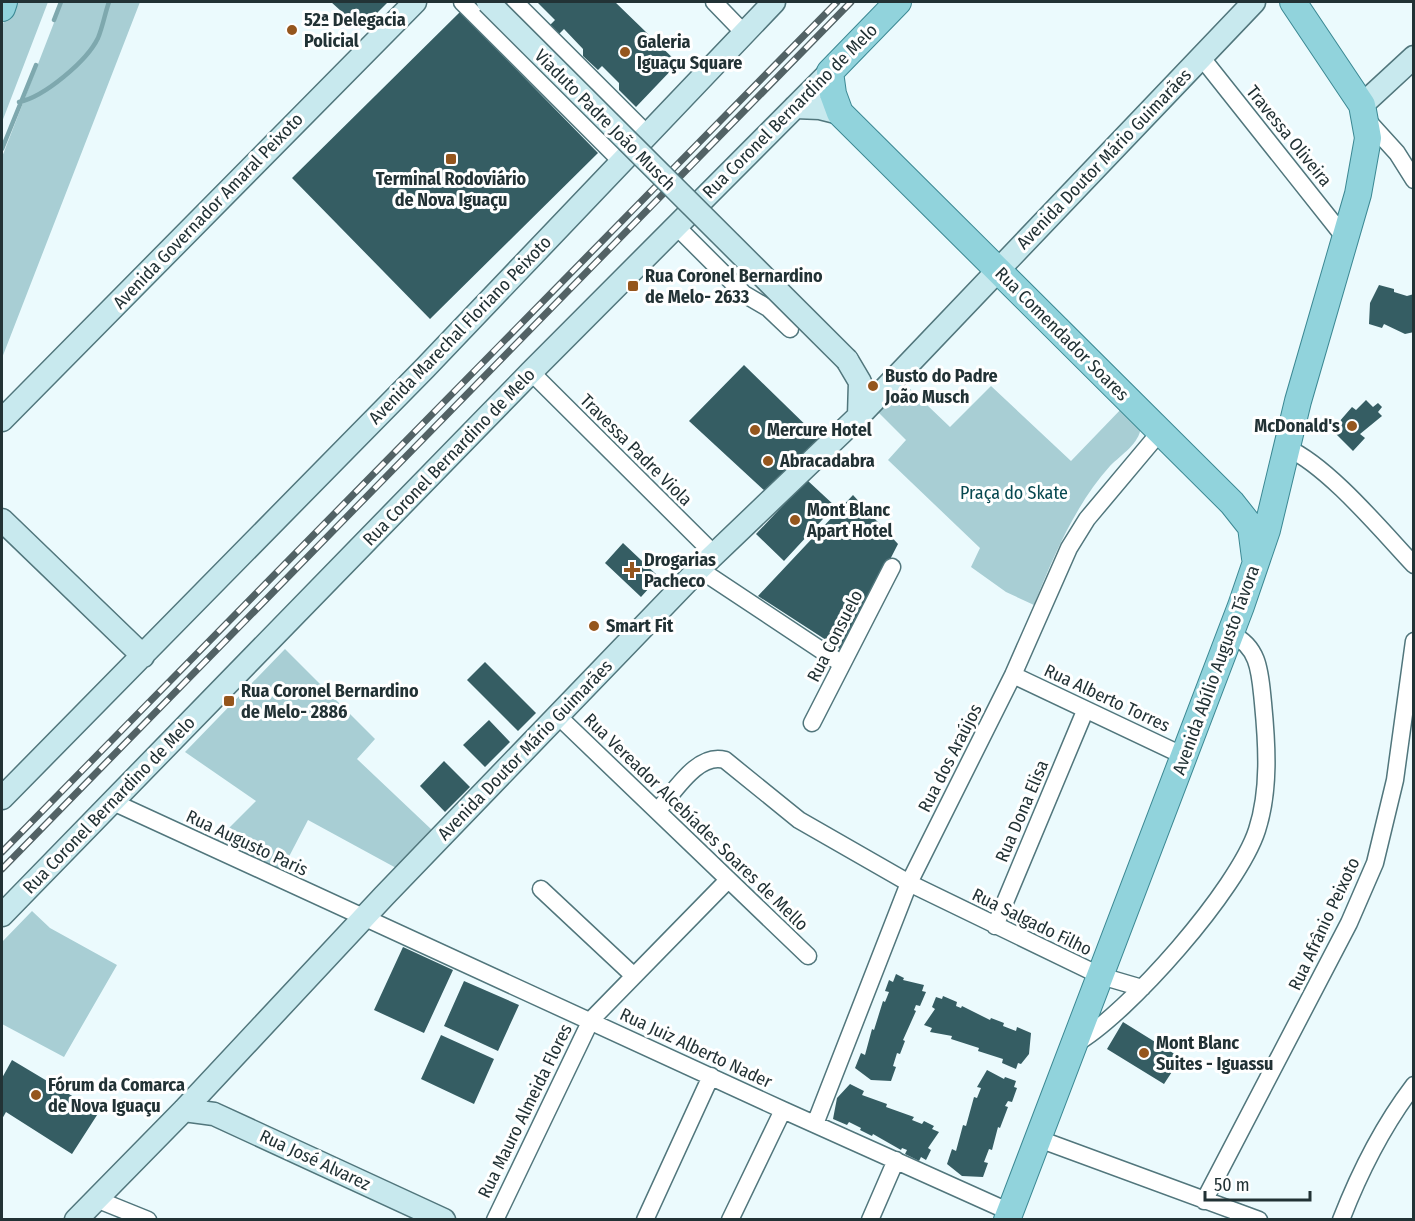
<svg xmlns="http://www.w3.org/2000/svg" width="1415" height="1221" viewBox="0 0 1415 1221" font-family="'Fira Sans Condensed',sans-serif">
  <rect width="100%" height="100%" fill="#ebfafd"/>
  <path fill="#a8ced4" d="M12,2H48L2,122V26Z
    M62,2H140L2,358V157Z
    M904,383L950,427L991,386L1071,461L1124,406L1141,427C1139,444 1122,454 1110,466C1075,505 1053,557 1034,605L1006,592L971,567L980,548L888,460L906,440L877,411Z
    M285,649L375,739L357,759L432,830L398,869L308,820L281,872L217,840L256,801L185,752Z
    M32,911L50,928L117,965L64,1057L2,1024V942Z"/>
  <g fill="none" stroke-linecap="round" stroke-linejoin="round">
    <path stroke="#7ea8ae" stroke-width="4.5" d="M54,20L61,2
      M19,102C44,97 87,61 98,38C103,26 105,13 109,2
      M2,149L36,65"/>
  </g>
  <path fill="#355d63" d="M331,2H388L361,29Z
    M537,2H615L678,63L636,107L619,90V83L602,66L598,70L583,56V49L564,29L559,34L550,25L555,20Z
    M460,12L598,153L430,319L292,178Z
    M1379,285L1394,289V292L1407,296L1414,294V332L1405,334L1384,324L1382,328L1369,324L1370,303Z
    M744,365L820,439L766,492L689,421Z
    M1366,400L1373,407L1378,403L1382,407L1378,412L1382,416L1360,434L1365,438L1353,451L1332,430L1352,407L1356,410Z
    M807,480L835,506L784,561L756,534Z
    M853,495L898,544L843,651L758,596Z
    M623,543L659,577L641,597L605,563Z
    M485,662L536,713L518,731L467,680Z
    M489,720L510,742L485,767L463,745Z
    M444,761L470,787L445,812L420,786Z
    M403,947L453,970L424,1033L374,1010Z
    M896,974L904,978L903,980L924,985L922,991L926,992L920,1006L916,1005L914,1010L916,1011L903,1040L905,1041L900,1054L897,1053L893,1066L896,1067L891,1081L871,1080L855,1068L861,1053L865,1055L872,1029L874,1030L883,1001L885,1002L889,992L885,991L889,980L893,982Z
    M464,981L519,1005L498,1051L444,1026Z
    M943,996L957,1002L956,1006L961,1008L962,1006L990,1020L991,1018L1004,1023L1003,1026L1016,1031L1017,1027L1031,1033L1029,1054L1021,1064L1018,1063L1016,1069L1002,1063L1003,1059L978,1051L979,1048L951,1039L952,1036L930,1032L932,1028L924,1025L935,1009L932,1007L936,997L942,999Z
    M1123,1022L1181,1058L1164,1084L1107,1049Z
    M441,1035L494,1059L474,1104L421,1079Z
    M12,1060L99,1112L72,1154L6,1112L2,1119V1078Z
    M987,1070L1004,1079L1005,1077L1016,1081L1014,1087L1017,1088L1012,1102L1008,1101L1005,1106L1008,1107L1000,1128L998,1127L992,1150L989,1149L984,1162L988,1163L983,1177L962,1176L947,1164L952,1149L956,1151L963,1125L966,1126L974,1097L977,1098L981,1088L977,1087Z
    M850,1084L864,1091L862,1095L887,1104L886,1107L914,1117L912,1120L922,1124L924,1121L934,1126L932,1129L939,1132L928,1148L931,1150L926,1160L921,1157L919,1161L905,1154L907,1150L902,1148L901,1150L873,1134L872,1136L860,1130L861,1128L849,1122L847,1125L833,1119L837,1098Z"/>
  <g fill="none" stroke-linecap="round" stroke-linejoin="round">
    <g stroke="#51767c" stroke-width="19">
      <path id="street" d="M462,2L622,162
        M515,2L648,135
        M714,2L744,33
        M1202,58L1345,238
        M1367,120L1397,153L1414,180
        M676,226L744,294L768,308L790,329
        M531,372L714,554
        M1287,448C1328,466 1382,531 1414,565
        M699,569L842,664
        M1013,675L1184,756
        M558,716L808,956
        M812,723L892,567
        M113,802L783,1110L1010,1212
        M657,811C674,793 697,752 725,760L799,820L909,883L1101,976L1142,988
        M541,889L634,976
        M995,926L1085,711
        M1075,1044C1128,1014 1238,889 1257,830C1270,790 1267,744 1263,703C1260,674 1260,647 1231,634
        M815,1124L909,883L1013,675L1069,548L1087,519L1160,432
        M1039,1139L1259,1220
        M96,1199L148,1220
        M1204,1201L1349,923L1375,863L1395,780L1414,641
        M495,1220L591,1020L728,880
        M645,1220L711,1076
        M730,1220L783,1110
        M870,1220L896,1160
        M1341,1220C1360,1171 1382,1127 1414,1085"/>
    </g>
    <g stroke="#51767c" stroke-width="25">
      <path id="secondary" d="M1362,105L1414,57
        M795,107L820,108L840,113
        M847,360L860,382L859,416
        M2,420L415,2
        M2,520L143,656
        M2,798L425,368L774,2
        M2,915L531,372L830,72
        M184,1110L214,1114L444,1220
        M76,1220L184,1110L384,896L699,569L859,416L1254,2"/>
    </g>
    <g stroke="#3b8893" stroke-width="28">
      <path id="primary" d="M898,2L830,72L833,94L840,113L1232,503L1251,527L1255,558
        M2,8L4,2
        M1007,1220L1241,606L1267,530L1298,401L1358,194L1368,138L1362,105L1293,2"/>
    </g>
    <use href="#street" stroke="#fff" stroke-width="16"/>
    <use href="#secondary" stroke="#c8e9ee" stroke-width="22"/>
    <use href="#primary" stroke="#91d3dc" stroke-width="26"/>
    <g stroke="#526265" stroke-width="7">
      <path id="rail" d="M2,852L837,2
        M2,869L851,2"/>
    </g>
    <use href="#rail" stroke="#fff" stroke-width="4.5" stroke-dasharray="14" stroke-linecap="butt"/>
    <g stroke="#51767c" stroke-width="25" stroke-linecap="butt">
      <path id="secondary-bridge" d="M488,2L847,360"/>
    </g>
    <use href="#secondary-bridge" stroke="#c8e9ee" stroke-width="22"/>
  </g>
  <g fill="#95561d" stroke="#fff" stroke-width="2">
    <circle cx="292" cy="30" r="6"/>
    <circle cx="625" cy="52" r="6"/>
    <rect x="445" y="153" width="12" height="12" rx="3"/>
    <rect x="627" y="280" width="12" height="12" rx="3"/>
    <circle cx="873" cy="386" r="6"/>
    <circle cx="1352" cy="426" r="6"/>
    <circle cx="755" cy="430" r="6"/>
    <circle cx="768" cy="461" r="6"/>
    <circle cx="795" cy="520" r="6"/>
    <path d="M629 561h6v6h6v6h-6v6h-6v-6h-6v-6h6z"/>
    <circle cx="594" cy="626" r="6"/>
    <rect x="223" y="695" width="12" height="12" rx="3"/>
    <circle cx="1144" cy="1053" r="6"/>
    <circle cx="36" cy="1095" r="6"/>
  </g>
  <g text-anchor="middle" stroke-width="6" stroke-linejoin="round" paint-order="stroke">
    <g font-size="18" font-weight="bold" fill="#223235" stroke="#fff" text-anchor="start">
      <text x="304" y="26">52ª Delegacia<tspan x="304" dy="21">Policial</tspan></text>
      <text x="637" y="48">Galeria<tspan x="637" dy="21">Iguaçu Square</tspan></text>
      <text x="451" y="185" text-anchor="middle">Terminal Rodoviário<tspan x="451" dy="21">de Nova Iguaçu</tspan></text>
      <text x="645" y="282">Rua Coronel Bernardino<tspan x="645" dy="21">de Melo- 2633</tspan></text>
      <text x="885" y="382">Busto do Padre<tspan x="885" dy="21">João Musch</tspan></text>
      <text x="1340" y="432" text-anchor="end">McDonald's</text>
      <text x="767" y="436">Mercure Hotel</text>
      <text x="780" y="467">Abracadabra</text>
      <text x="807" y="516">Mont Blanc<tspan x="807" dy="21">Apart Hotel</tspan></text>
      <text x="644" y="566">Drogarias<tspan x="644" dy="21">Pacheco</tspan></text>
      <text x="606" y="632">Smart Fit</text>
      <text x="241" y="697">Rua Coronel Bernardino<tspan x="241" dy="21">de Melo- 2886</tspan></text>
      <text x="1156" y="1049">Mont Blanc<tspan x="1156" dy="21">Suites - Iguassu</tspan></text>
      <text x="48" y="1091">Fórum da Comarca<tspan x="48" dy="21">de Nova Iguaçu</tspan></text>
    </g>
    <g font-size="18" fill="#223235" stroke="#fff">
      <text transform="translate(790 111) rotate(-45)" y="6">Rua Coronel Bernardino de Melo</text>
      <text transform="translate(605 120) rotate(45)" y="6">Viaduto Padre João Musch</text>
      <text transform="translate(1289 136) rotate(51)" y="6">Travessa Oliveira</text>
      <text transform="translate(1104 159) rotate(-46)" y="6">Avenida Doutor Mário Guimarães</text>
      <text transform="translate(208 211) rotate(-46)" y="6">Avenida Governador Amaral Peixoto</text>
      <text transform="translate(460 330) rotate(-46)" y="6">Avenida Marechal Floriano Peixoto</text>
      <text transform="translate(1062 334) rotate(45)" y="6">Rua Comendador Soares</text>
      <text transform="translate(636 450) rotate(45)" y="6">Travessa Padre Viola</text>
      <text transform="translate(449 457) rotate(-46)" y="6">Rua Coronel Bernardino de Melo</text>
      <text transform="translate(835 636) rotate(-63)" y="6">Rua Consuelo</text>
      <text transform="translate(1216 670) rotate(-70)" y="6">Avenida Abílio Augusto Távora</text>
      <text transform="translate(1107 698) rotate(25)" y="6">Rua Alberto Torres</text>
      <text transform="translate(525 750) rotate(-46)" y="6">Avenida Doutor Mário Guimarães</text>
      <text transform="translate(950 758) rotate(-63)" y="6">Rua dos Araújos</text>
      <text transform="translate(109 805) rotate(-46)" y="6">Rua Coronel Bernardino de Melo</text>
      <text transform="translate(1022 811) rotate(-67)" y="6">Rua Dona Elisa</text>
      <text transform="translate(696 822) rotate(44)" y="6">Rua Vereador Alcebíades Soares de Mello</text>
      <text transform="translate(247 843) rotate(25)" y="6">Rua Augusto Paris</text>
      <text transform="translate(1032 922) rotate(26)" y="6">Rua Salgado Filho</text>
      <text transform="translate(1324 924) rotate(-65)" y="6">Rua Afrânio Peixoto</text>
      <text transform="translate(696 1048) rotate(25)" y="6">Rua Juiz Alberto Nader</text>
      <text transform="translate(525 1111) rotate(-64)" y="6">Rua Mauro Almeida Flores</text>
      <text transform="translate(315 1160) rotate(25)" y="6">Rua José Alvarez</text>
    </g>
    <g font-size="18" fill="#074850" stroke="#fff">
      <text x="1014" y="499">Praça do Skate</text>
    </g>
  </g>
  <rect width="1415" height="1221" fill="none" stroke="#223235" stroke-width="6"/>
  <path d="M1205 1191v9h105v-9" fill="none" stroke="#223235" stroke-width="3"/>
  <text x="1214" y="1191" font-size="18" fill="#223235" stroke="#ffffff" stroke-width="4.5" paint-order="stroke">50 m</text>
</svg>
